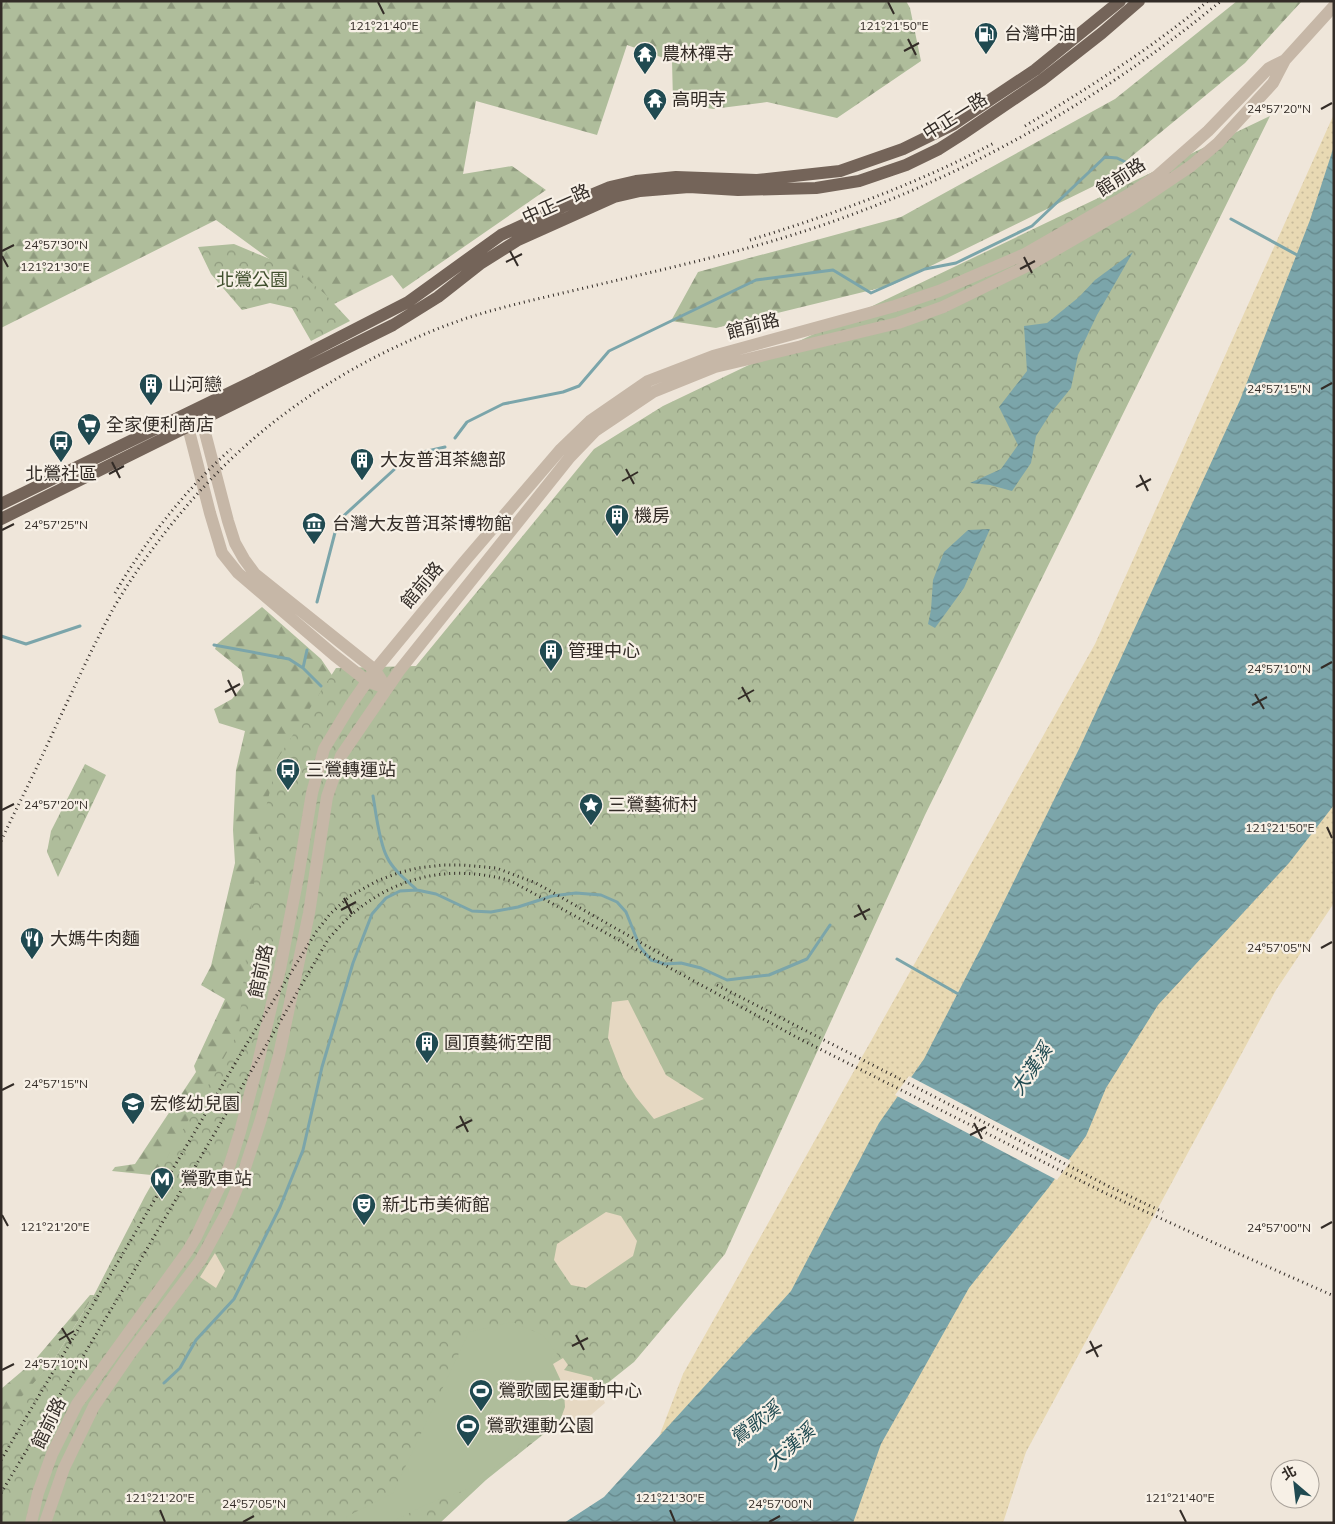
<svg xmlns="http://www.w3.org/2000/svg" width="1335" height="1524" viewBox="0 0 1335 1524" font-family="Mulish,'Noto Sans TC',sans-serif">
  <defs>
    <pattern id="forest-firs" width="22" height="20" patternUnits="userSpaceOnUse" patternTransform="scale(1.25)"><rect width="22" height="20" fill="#afbd9b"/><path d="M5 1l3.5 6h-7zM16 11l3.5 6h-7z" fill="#8f9a7e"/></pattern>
    <pattern id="sand-dots" width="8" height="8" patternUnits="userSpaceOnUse" patternTransform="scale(1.25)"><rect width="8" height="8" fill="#e8d9b3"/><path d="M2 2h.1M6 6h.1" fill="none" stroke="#c7ba9a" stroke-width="1.8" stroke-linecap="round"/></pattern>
    <pattern id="park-crowns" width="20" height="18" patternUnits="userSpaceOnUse" patternTransform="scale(1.25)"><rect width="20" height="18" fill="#afbd9b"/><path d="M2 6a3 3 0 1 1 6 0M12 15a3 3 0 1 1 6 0" fill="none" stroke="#8f9a7e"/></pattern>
    <pattern id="water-waves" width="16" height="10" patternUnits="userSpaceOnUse" patternTransform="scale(1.25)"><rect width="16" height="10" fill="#7ba5aa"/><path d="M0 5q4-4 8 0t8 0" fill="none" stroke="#65878a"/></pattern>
  </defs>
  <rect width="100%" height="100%" fill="#efe6da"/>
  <path fill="url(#forest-firs)" d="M1,1H906L910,8L921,61L837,118L767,102L713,109L673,101L672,61L627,45L597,135L476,101L463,174L512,166L546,190L403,289L392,275L332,305L216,220L1,328Z
    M1237,1H1302L1245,63L1098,184L892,285L716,328L671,321L698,272L901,217L1115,99Z
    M262,607L321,659L336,681L237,1048L161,1176L112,1171L115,1167L135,1164L196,1072L194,1066L225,999L201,985L211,966L235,863L233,830L236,770L245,731L219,723L214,709L232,699L244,684L241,670L215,649L217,644Z
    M90,1295H94L53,1361L1,1423V1389L34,1361Z"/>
  <path fill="url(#sand-dots)" d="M1334,114V903L1276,990L1026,1452L1003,1523H626L683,1374L1095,644Z"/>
  <path fill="url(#park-crowns)" d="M1270,116L925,815L725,1254L634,1362L486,1480L440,1523H1V1420L53,1361L94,1295L145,1196L238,1033L259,836L278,758L336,668L416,666L594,449L663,406Z
    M234,244L296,270L325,294L350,321L311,341L292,308L270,303L242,310L211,274L198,247Z
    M85,764L106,775L58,877L47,852L51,831Z"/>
  <path fill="#afbd9b" d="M512,1322L543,1335L566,1366L576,1404L468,1489L425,1505L390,1523H349L346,1517L393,1493L469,1332Z"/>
  <path fill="#e6d8c2" d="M628,1000L666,1075L704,1099L654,1119L636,1097L623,1077L608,1038L612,1002Z
    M606,1212L621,1216L637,1241L633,1256L586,1288L571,1285L554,1260L557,1244Z
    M215,1253L225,1271L216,1288L200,1277Z
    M563,1358L568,1365L564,1370L592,1377L605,1403L572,1431L561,1418L565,1407L564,1393L560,1379L553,1364Z"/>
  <path fill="url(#water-waves)" d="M1334,146V805L1289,863L1158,1005L1106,1088L1086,1136L1049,1187L969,1288L881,1444L853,1523H564L604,1497L791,1291L879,1123L924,1059L986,938L1079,749L1240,400L1310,220Z
    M1133,252L1097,315L1078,355L1071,388L1050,414L1036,436L1031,463L1012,491L990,485L970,483L1001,469L1018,445L999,407L1027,371L1024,326L1047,323L1079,297L1095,280Z
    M990,529L964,588L935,628L928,624L931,610L933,580L944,552L968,530Z"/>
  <path fill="#efe6da" d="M909,1076L1071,1161L1057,1180L895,1095Z"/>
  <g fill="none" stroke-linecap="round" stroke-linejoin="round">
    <path stroke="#7ba5aa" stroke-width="3" d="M1231,219L1299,256
      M455,438L467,422L503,404L563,392L579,386L609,351L756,280L833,270L871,293L925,269L956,263L1032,226L1105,157L1117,158L1144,171
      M317,602L338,521L410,455L445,447
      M1,636L26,644L80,626
      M214,645L289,659L303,668L321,686
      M303,668L307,650
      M373,796C376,813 379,842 387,857C393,870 406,880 416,889
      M897,959L960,995
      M164,1383L180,1368L196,1340L234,1299L280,1207L303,1150L322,1067L353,963L372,914L386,898L400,891L417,890L436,894L472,911L491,912L518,907L552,896L576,893L601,895L617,902L626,912L640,947L651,960L665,964L681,963L701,968L727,980L769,975L807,959L830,925"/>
    <path stroke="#c6b7a7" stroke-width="12" d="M191,412L202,421L228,521L235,543L244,559L255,574L375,670L386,688L367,681L334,655L238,573L222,553L210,513L188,427Z
      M31,1523L38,1493L52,1454L77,1404L187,1252L196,1237L229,1167L240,1132L257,1067L280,969L298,877L312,793L324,749L350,706L375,670L464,562L561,449L590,421L648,381L713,356L895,306L939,291L1025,254L1128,195L1157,176L1208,131L1269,68L1285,60
      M45,1523L64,1468L94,1406L129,1355L200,1261L227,1212L243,1174L261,1119L279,1055L309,913L327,797L341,756L399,671L570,457L595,431L653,392L715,367L898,323L943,307L1031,264L1133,205L1191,166L1218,143L1273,83L1285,60L1334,6"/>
    <path stroke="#746459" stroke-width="12" d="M1,504L270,373L408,302L501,235L562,207L610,187L636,181L676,177L757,180L840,171L903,149L954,124L1035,70L1120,1
      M1,519L393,325L438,297L480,264L518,240L614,197L640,191L689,187L738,190L816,188L859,181L906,165L939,149L961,135L1042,80L1102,33L1139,1"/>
    <path stroke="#332c27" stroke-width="3" stroke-dasharray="1 4" stroke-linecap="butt" d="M1025,126C1088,88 1151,49 1208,1
      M750,240C834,214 917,184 994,143
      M115,593C146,540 185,490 231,449
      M1,841C19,803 38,766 55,728C74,688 92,648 113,609C144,556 184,505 228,462C295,397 379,348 467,318C504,306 542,298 580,289C643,274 707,260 769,242C934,194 1089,110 1221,1
      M717,985L1108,1186L1163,1212
      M1,1460L249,1040L316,932L330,914L350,896L377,881L398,873L418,868L443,865H462L496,868L536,883L675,962
      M1,1493L124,1288L329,938C336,931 343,922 350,916C396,875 453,864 511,881L798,1038L1103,1192L1221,1246L1334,1296"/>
  </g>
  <path fill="none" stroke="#332c27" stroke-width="2" d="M378,2L384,14M888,2L894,14M908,39L916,55M904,51L919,43M1321,109L1332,103M2,251L14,245M510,251L518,266M2,256L8,267M1024,257L1032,273M506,262L522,254M1020,269L1035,261M1321,389L1332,383M112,462L120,478M626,469L634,484M109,474L124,466M1140,475L1148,491M622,481L638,472M1136,487L1151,479M2,530L14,524M1321,668L1332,662M228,680L236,696M742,687L750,702M225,692L240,684M1255,694L1264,709M738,699L754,690M1252,705L1267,697M2,810L14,804M1327,827L1332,838M344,898L352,914M858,905L866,920M341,910L356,902M854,917L870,909M1321,948L1332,942M2,1090L14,1084M460,1116L468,1132M974,1123L982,1139M456,1128L472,1120M970,1135L986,1127M2,1215L8,1226M1321,1228L1332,1222M62,1328L71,1343M576,1335L584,1350M59,1340L74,1331M1090,1341L1098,1357M572,1346L588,1338M1086,1353L1102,1345M2,1370L14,1364M160,1510L165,1522M670,1510L675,1522M1180,1510L1186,1522M243,1522L254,1516M769,1522L780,1516"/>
  <defs>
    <g id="fuel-pin" transform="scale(1.25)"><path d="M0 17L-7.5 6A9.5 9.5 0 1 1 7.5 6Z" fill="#204a51" stroke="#f7f0e6"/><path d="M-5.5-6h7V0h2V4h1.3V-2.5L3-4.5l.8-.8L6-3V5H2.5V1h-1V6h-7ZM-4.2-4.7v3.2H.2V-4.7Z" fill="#fff"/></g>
    <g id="temple-pin" transform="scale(1.25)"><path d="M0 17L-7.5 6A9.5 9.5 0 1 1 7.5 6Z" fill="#204a51" stroke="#f7f0e6"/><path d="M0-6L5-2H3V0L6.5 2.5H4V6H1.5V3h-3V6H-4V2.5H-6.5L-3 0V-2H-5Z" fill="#fff"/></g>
    <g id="building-pin" transform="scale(1.25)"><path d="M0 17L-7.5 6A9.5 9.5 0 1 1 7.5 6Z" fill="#204a51" stroke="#f7f0e6"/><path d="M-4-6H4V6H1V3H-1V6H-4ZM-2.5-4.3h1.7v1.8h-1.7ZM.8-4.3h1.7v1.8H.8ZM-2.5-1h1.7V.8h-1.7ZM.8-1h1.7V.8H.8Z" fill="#fff"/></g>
    <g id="supermarket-pin" transform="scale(1.25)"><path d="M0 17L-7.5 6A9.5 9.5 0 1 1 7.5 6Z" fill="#204a51" stroke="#f7f0e6"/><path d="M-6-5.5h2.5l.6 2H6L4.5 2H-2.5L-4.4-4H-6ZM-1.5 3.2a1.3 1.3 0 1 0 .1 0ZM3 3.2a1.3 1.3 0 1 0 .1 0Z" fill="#fff"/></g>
    <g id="bus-pin" transform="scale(1.25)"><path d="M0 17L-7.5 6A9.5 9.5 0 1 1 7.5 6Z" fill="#204a51" stroke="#f7f0e6"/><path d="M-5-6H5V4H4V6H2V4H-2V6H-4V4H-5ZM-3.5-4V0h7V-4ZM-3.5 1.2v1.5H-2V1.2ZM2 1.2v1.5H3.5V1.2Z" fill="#fff"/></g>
    <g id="museum-pin" transform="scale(1.25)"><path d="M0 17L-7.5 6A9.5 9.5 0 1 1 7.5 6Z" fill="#204a51" stroke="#f7f0e6"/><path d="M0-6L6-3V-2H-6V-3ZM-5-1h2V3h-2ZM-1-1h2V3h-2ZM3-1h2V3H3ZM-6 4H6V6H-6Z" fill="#fff"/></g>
    <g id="sight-pin" transform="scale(1.25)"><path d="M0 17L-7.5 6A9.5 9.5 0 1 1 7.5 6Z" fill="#204a51" stroke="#f7f0e6"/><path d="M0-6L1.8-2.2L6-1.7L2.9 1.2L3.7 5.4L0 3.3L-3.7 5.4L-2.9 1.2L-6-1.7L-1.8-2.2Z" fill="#fff"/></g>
    <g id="restaurant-pin" transform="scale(1.25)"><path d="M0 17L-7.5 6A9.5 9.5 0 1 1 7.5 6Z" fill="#204a51" stroke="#f7f0e6"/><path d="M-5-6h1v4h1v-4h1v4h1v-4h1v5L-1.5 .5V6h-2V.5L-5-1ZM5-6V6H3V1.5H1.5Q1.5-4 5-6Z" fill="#fff"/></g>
    <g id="school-pin" transform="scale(1.25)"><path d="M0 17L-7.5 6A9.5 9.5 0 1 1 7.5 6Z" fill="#204a51" stroke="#f7f0e6"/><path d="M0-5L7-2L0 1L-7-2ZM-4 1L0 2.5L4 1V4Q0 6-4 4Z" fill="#fff"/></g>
    <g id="metro-pin" transform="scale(1.25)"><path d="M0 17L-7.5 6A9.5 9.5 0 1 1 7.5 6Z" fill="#204a51" stroke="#f7f0e6"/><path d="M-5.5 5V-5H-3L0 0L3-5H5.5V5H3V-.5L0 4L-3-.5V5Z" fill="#fff"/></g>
    <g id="theatre-pin" transform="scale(1.25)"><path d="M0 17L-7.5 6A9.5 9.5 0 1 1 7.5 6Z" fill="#204a51" stroke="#f7f0e6"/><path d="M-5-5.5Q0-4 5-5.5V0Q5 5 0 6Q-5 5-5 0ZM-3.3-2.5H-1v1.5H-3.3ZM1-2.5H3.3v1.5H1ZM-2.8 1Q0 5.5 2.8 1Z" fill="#fff"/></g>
    <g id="stadium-pin" transform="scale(1.25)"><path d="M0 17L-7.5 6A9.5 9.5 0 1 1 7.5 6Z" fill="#204a51" stroke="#f7f0e6"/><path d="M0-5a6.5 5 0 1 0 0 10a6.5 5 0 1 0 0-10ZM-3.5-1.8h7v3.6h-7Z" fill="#fff"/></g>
  </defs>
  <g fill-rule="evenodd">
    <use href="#fuel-pin" x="986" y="34"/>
    <use href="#temple-pin" x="645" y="54"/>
    <use href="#temple-pin" x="655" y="100"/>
    <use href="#building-pin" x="151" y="385"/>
    <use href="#supermarket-pin" x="89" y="425"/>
    <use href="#bus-pin" x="61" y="442"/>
    <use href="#building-pin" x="362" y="460"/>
    <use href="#building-pin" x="617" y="516"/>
    <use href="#museum-pin" x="314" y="524"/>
    <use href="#building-pin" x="551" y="651"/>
    <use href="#bus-pin" x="288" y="770"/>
    <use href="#sight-pin" x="591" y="805"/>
    <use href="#restaurant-pin" x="32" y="939"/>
    <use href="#building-pin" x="427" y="1043"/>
    <use href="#school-pin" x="133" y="1104"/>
    <use href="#metro-pin" x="162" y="1179"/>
    <use href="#theatre-pin" x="364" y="1205"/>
    <use href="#stadium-pin" x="481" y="1391"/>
    <use href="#stadium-pin" x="468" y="1426"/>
  </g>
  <g text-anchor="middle" stroke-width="4.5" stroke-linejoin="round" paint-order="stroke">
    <g font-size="18" fill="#332c27" stroke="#f7f0e6" text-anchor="start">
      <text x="1004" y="40">台灣中油</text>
      <text x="662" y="60">農林禪寺</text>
      <text x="672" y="106">高明寺</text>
      <text x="168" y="391">山河戀</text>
      <text x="106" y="431">全家便利商店</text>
      <text x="380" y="466">大友普洱茶總部</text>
      <text x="61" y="480" text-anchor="middle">北鶯社區</text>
      <text x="634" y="522">機房</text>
      <text x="332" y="530">台灣大友普洱茶博物館</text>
      <text x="568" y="657">管理中心</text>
      <text x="306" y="776">三鶯轉運站</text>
      <text x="608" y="811">三鶯藝術村</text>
      <text x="50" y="945">大媽牛肉麵</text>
      <text x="444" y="1049">圓頂藝術空間</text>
      <text x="150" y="1110">宏修幼兒園</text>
      <text x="180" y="1185">鶯歌車站</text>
      <text x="382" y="1211">新北市美術館</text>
      <text x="498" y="1397">鶯歌國民運動中心</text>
      <text x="486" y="1432">鶯歌運動公園</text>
    </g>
    <g font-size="18" fill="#332c27" stroke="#f7f0e6">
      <text transform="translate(955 116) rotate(-32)" y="6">中正一路</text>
      <text transform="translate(1121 177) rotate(-33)" y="6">館前路</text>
      <text transform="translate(556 204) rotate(-24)" y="6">中正一路</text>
      <text transform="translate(753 326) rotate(-15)" y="6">館前路</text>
      <text transform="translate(422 585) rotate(-50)" y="6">館前路</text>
      <text transform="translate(261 971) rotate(-78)" y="6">館前路</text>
      <text transform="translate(49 1423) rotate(-64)" y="6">館前路</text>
    </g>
    <g font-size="18" fill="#404f2d" stroke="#f7f0e6">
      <text x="252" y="286">北鶯公園</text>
    </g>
    <g font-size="19" font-style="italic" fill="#204a51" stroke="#f7f0e6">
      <text transform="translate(1031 1069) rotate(-56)" y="7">大漢溪</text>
      <text transform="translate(755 1423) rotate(-38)" y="7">鶯歌溪</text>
      <text transform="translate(790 1446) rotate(-41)" y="7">大漢溪</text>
    </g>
  </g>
  <g font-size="12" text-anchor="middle" fill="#332c27" stroke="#f7f0e6" stroke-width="4.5" stroke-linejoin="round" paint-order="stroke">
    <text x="384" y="30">121°21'40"E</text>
    <text x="894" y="30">121°21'50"E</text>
    <text x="1279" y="113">24°57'20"N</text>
    <text x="56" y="249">24°57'30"N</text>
    <text x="55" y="271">121°21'30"E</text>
    <text x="1279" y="393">24°57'15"N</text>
    <text x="56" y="529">24°57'25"N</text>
    <text x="1279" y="673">24°57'10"N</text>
    <text x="56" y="809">24°57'20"N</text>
    <text x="1280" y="832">121°21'50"E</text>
    <text x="1279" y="952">24°57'05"N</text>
    <text x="56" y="1088">24°57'15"N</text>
    <text x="55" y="1231">121°21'20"E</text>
    <text x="1279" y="1232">24°57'00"N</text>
    <text x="56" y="1368">24°57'10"N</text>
    <text x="160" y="1502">121°21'20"E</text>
    <text x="670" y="1502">121°21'30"E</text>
    <text x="1180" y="1502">121°21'40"E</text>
    <text x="254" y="1508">24°57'05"N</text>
    <text x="780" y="1508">24°57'00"N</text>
  </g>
  <rect width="1335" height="1524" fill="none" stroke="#332c27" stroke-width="5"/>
  <g transform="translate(1295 1484) rotate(332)"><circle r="24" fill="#f7f0e6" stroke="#a9a29a"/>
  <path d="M0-4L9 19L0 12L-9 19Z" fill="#204a51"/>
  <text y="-8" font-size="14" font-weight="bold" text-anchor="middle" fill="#332c27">北</text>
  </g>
</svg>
